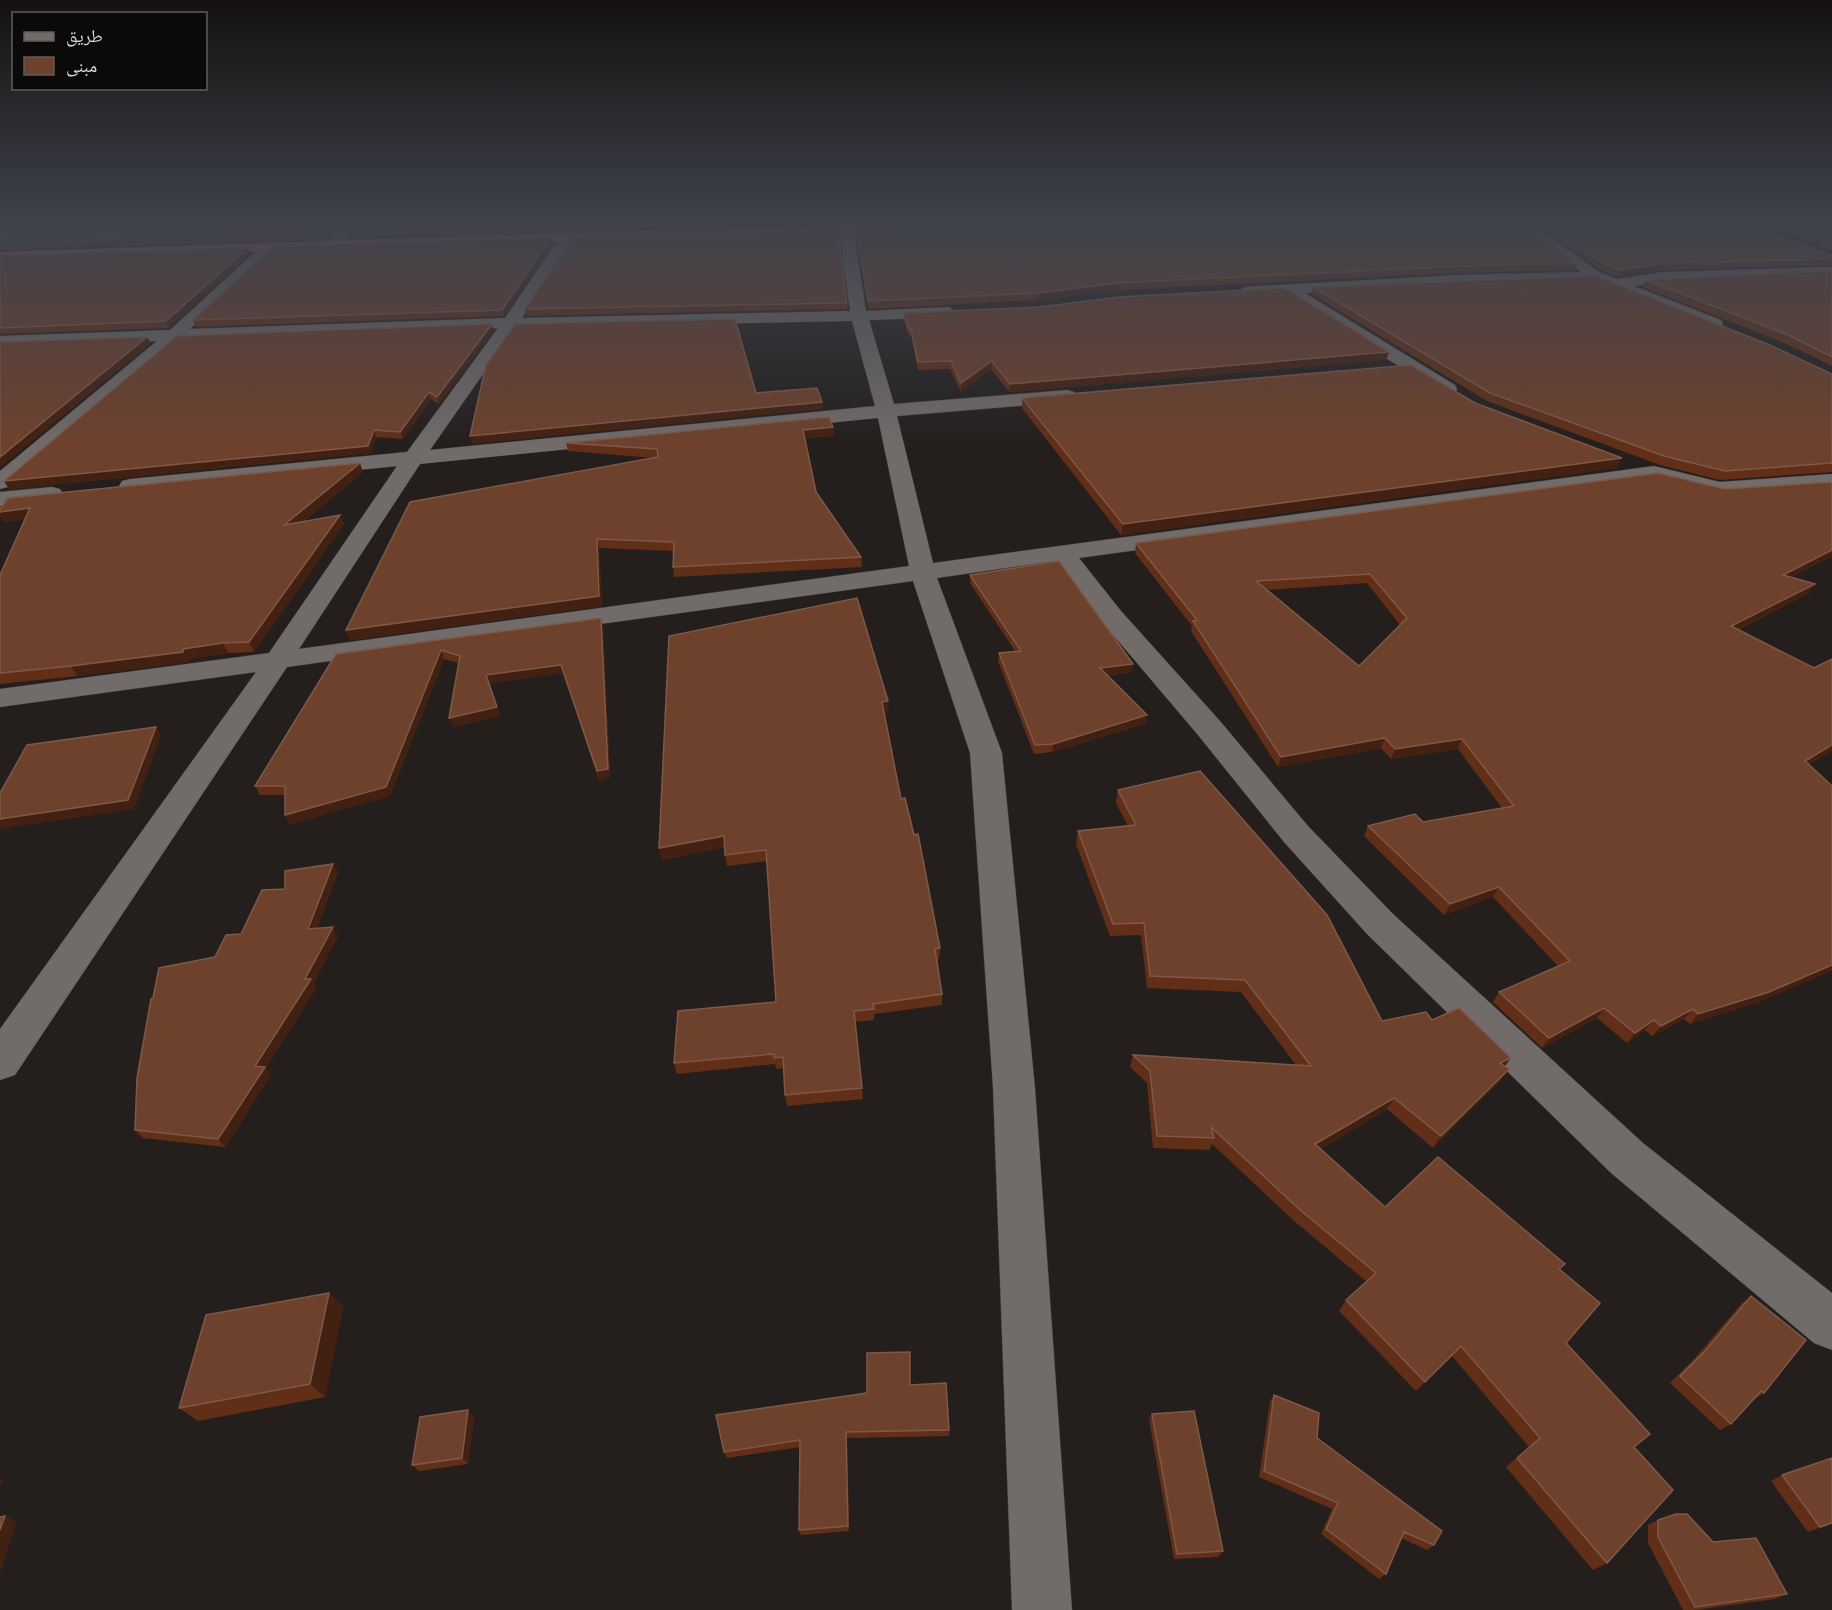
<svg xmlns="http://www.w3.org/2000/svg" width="1832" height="1610" viewBox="0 0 1832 1610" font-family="Merriweather,'Noto Naskh Arabic',serif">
  <rect width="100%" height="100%" fill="#241f1d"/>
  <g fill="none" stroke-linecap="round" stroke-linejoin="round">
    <g stroke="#3e3a39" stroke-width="1">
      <path id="minor" d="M349,221H363L339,247H329L327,244L329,241Z
        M838,221H852L866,311L949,307L957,312L949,317L869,320L894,404L1067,390L1074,392L1077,396L1074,400L1067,402L897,416L933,563L1654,466L1720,482L1832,474V488L1720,496L1654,479L1079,558L1121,611L1220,721L1308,826L1393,914L1643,1143L1832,1293V1350L1814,1343L1611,1173L1367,934L1284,842L1198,735L1103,623L1055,561L937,578L1002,753L1035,1088L1072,1610H1012L993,1088L970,753L913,581L287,667L15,1075L0,1080V1029L256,672L0,707V689L269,653L397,466L130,493L122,491L119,486L122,481L130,479L407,452L498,328L179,340L8,487L0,489V471L157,341L0,346V336L170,330L265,243H275L277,246L275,249L190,329L505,318L562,234L567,233L574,237L522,318L850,311ZM852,321L875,406L430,450L515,328ZM878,418L909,566L299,649L420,464Z
        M1513,221H1527L1601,273L1618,279L1663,272L1832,267V275L1663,282L1634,286L1721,320L1723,324L1715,329L1594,281L1458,285L1305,293L1455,385L1457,389L1455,393H1441L1285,294L1245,297L1237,292L1245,287L1458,275L1581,272Z
        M52,487L60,489L63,494L60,499L0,506V492Z"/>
    </g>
    <g stroke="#3e3a39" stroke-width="1">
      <path id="highway" d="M1055,221H1201L1194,225L567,241L0,260V252L567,233Z"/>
    </g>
    <use href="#minor" fill="#716b69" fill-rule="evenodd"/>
    <use href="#highway" fill="#cd5681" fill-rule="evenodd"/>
  </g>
  <path fill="#612f18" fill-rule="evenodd" d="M0,221H347L328,239L0,250Z
    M358,221H838L837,224L350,238L348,232Z
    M853,221H981L855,224Z
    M1530,221H1737L1832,255V265L1663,270L1618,277L1602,271Z
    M1754,221H1832V251Z
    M856,230L1577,263L1574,270L1458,273L1118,290L1038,300L868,309Z
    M553,244L504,316L196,327L193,320Z
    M250,254L169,328L0,334V256Z
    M1832,271V366L1782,342L1643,287L1646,280Z
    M1313,287L1832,374V472L1720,480L1660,465L1487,401L1312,294Z
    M847,303V309L526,316L525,309Z
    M904,313L1389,352L1386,360L1009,392L991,369L961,392L950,369L918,370L911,336H909L904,321Z
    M493,330L439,404L431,399L403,439L376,437L370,453L9,489Z
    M1022,398L1475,403L1617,468L1121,535L1022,408Z
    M833,427L834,436L805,438L816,492L861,557L862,567L674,577L673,567V551L599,548L602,606L350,640L655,458L568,451L566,443Z
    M363,472L303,522L340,515L344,524L254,652L228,653L189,659L188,662L77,676L0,684V575L25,519L4,522L0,516V509Z
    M1725,489L1832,556L1791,577L1809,593L1738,630L1814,668L1832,659V751L1809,764L1759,1002L1690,1024L1684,1019L1652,1036L1645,1030L1627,1043L1597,1018L1542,1048L1493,1002L1499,992L1558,966L1493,897L1444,915L1364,836L1368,826L1423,822L1502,808L1458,749L1391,759L1381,748L1278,767L1191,631L1192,626L1135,553L1136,543ZM1367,583L1400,625L1359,666L1266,590Z
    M970,575L1133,664L1131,672L1107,676L1147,715L1145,724L1052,752L1034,754L998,661L999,653L1015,651L970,583Z
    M603,626L610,778L599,780L563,673L489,683L500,716L453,727L459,663L444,659L390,796L290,824L285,815V795H260L255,786L336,654Z
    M669,636L889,712L884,713L901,799L940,948L939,959H937L942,994V1005L874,1014V1020L855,1022L863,1099L787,1106L785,1095L784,1068L776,1069L775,1064L677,1074L674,1063L776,1002L767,861L727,866L724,847L662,860Z
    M1118,790L1382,1021L1432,1020L1505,1066L1500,1081L1433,1148L1387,1109L1321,1149L1385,1207L1559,1269L1566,1343L1634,1447L1607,1563L1593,1570L1506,1467L1529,1447L1452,1356L1416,1391L1339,1311L1346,1300L1367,1282L1293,1220L1212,1144L1209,1150L1153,1148L1147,1083L1130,1067L1133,1055L1296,1065L1241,992L1147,988L1141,935L1110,936L1076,844L1078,831L1128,826L1116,803Z
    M338,872L317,928L338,936L313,984L316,988L266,1068L271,1075L225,1147L143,1138L135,1130L153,998L215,957L241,934L285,889Z
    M329,1293L343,1307L325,1397L198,1421L179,1408Z
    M1751,1296L1764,1393L1753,1400L1731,1424L1720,1430L1670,1383L1695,1358L1742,1303Z
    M867,1393L949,1430V1436L847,1438L849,1531L801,1535L799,1530L800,1447L727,1458L724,1452Z
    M1274,1395L1317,1438L1434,1545L1427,1550L1401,1538L1386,1574L1379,1579L1321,1534L1332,1509L1259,1477L1270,1401Z
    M1152,1414L1223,1551L1218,1557L1174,1559L1149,1420Z
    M474,1417L468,1464L419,1471L412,1465Z
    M1832,1458V1524L1808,1532L1771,1481L1782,1475Z
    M1658,1520L1713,1542L1787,1594L1775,1599L1695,1610H1683L1648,1543V1525Z"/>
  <path fill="#432112" d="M338,221H347L328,239L326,232Z
    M551,238L553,244L504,316L502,310Z
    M248,248L250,254L169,328L166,321Z
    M1666,263L1663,270L1618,277L1621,270Z
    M1119,283L1118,290L1038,300V293Z
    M492,324L493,330L439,404L437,397Z
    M147,337L151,343L0,468V457Z
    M1389,352L1386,360L1009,392L1010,384Z
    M992,361L991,369L961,392V383Z
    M429,392L431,399L403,439L400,432Z
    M822,402L823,409L472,444L470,436Z
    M833,427L834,436L804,438L803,430Z
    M374,430L376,437L370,453L9,489L4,481Z
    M1622,458L1617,468L1121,535L1123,524Z
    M360,463L363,472L288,534L284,525Z
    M30,508L36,518L4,522L0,516V512Z
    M340,515L344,524L254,652L249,642Z
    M597,539L599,548L602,606L350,640L346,630Z
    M1832,550V556L1777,584L1783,575Z
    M1815,584L1809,593L1725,636L1731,626Z
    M601,618L603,626L610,778L599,780L597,771Z
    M223,643L228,653L189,659L188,662L77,676L71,666Z
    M441,650L444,659L390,796L290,824L285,815Z
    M1133,664L1131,672L1099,677L1100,668Z
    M561,665L563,673L489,683L486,675Z
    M888,701L889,712L882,713V702Z
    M497,707L500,716L453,727L449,718Z
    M1147,715L1145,724L1052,752L1053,744Z
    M156,727L161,736L134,809L0,829V819Z
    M1385,738L1381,748L1278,767L1281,757Z
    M1462,739L1458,749L1391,759L1395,749Z
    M1832,745V751L1797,771L1805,761Z
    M724,836L726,847L662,860L659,848Z
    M333,864L338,872L313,938L308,929Z
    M1499,887L1493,897L1444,915L1450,904Z
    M333,927L338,936L313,984L316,988L266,1068L271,1075L225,1147L218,1139L255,1066L305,979Z
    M1832,965V971L1759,1002L1690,1024L1698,1014Z
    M1604,1008L1597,1018L1542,1048L1549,1038Z
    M1693,1009L1684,1019L1652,1036L1661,1026Z
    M1654,1020L1645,1030L1627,1043L1635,1033Z
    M1511,1058L1502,1070L1500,1063Z
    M1509,1069L1500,1081L1433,1148L1441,1136Z
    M1394,1098L1387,1109L1310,1156L1315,1144Z
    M329,1293L343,1307L325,1397L310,1384Z
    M468,1410L474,1417L468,1464L462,1458Z
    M846,1432L847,1438L849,1531L848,1526Z
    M0,1479L3,1480L0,1488Z
    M5,1516L17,1521L1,1570H0V1530Z
    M1832,1523V1524L1808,1532L1820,1527Z"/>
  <path fill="#6e412d" stroke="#7f5847" stroke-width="1.5" fill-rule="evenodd" d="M0,221H338L326,232L0,243V241L3,239H0Z
    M358,221H742L348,232Z
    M1195,221H1519L1577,263L1460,266L1119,283L1038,293L868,301L856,230Z
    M1541,221H1737L1832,255V259L1666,263L1621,270L1605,264Z
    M1773,221H1832V243Z
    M838,231L847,303L525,309L572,238Z
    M551,238L502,310L193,320L272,247Z
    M248,248L166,321L0,328V256Z
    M1832,271V357L1786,334L1646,280Z
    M1596,276L1772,346L1832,374V463L1725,471L1664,456L1490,393L1313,287Z
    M1285,288L1389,352L1010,384L992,361L961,383L951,361L918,362L911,329H909L904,313L1039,307L1119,297Z
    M735,319L756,393L817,388L822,402L470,436L486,365L515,324Z
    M492,324L437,397L429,392L400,432L374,430L368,446L4,481L177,336Z
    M147,337L0,457V342Z
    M1411,365L1475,403L1622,458L1123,524L1022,398Z
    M829,417L833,427L803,430L816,492L861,557L673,567L674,542L597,539L599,596L346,630L410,502L658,457L657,449L566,443Z
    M360,463L284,525L340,515L249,642L223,643L183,649V652L71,666L0,673V575L30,508L0,512V509L8,498Z
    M1658,473L1725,489L1832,482V550L1783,575L1815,584L1731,626L1814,668L1832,659V745L1805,761L1832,786V965L1769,992L1698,1014L1693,1009L1661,1026L1654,1020L1635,1033L1604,1008L1549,1038L1499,992L1570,961L1499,887L1450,904L1368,826L1415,814L1423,822L1514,806L1462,739L1395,749L1385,738L1281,757L1193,621L1197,620L1136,543ZM1370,574L1407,618L1359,666L1256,581Z
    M1059,561L1133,664L1100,668L1147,715L1053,744L1035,745L999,653L1021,651L970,575Z
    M857,598L888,701L882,702L901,799L905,798L914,835L918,834L940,948L935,949L942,994L873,1004L874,1009L854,1011L862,1088L785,1095L783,1057L774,1058V1054L674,1063L678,1011L776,1002L766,850L725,855L724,836L659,848L669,636Z
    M601,618L608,769L597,771L561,665L486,675L497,707L449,718L460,656L441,650L386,787L285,815V786H255L336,654Z
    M156,727L128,800L0,819V793L27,745Z
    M1200,771L1327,915L1382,1021L1426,1012L1432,1020L1459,1008L1511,1058L1500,1063L1509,1069L1441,1136L1394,1098L1315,1144L1385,1207L1438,1157L1565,1264L1559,1269L1600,1303L1566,1343L1650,1434L1634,1447L1673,1490L1607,1563L1517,1458L1540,1438L1461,1346L1425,1382L1346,1300L1376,1273L1299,1209L1211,1127L1214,1138L1157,1136L1150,1071L1133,1055L1311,1066L1245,980L1150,976L1144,923L1113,924L1078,831L1136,825L1118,790Z
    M333,864L308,929L333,927L305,979H311L255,1066L265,1067L218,1139L135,1130L137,1078L151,999L153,998L159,968L215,957L226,935L241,934L262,890L285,889V871Z
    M329,1293L310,1384L179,1408L206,1315Z
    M1751,1296L1806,1340L1764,1393L1761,1391L1731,1424L1680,1376L1705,1351Z
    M910,1352V1385L946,1383L949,1430L846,1432L848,1526L799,1530L800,1440L724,1452L716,1415L867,1393V1353Z
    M1274,1395L1319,1413L1317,1438L1442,1531L1434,1545L1404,1532L1386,1574L1326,1529L1338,1503L1264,1471Z
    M468,1410L462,1458L412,1465L420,1417Z
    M1194,1411L1223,1551L1177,1554L1152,1414Z
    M1832,1458V1523L1820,1527L1782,1475Z
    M1676,1514H1687L1713,1542L1756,1538L1787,1594L1695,1607L1658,1537V1520Z
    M5,1516L0,1530V1517Z"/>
  <linearGradient id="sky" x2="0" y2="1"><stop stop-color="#141110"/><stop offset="0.5" stop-color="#3f424c"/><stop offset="1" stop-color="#3f424c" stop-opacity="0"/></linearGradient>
  <rect width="1832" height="446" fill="url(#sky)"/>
  <rect x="12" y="12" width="195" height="78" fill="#0c0a09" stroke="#5f5c5b" stroke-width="1.5"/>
  <rect x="24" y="32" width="30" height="9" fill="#716b69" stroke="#5f5c5b" stroke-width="1.5"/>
  <text x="66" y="42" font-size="18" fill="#dbd7d6">طريق</text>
  <rect x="24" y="57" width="30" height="18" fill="#6e412d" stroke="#5f5c5b" stroke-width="1.5"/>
  <text x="66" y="72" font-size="18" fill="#dbd7d6">مبنى</text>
</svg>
